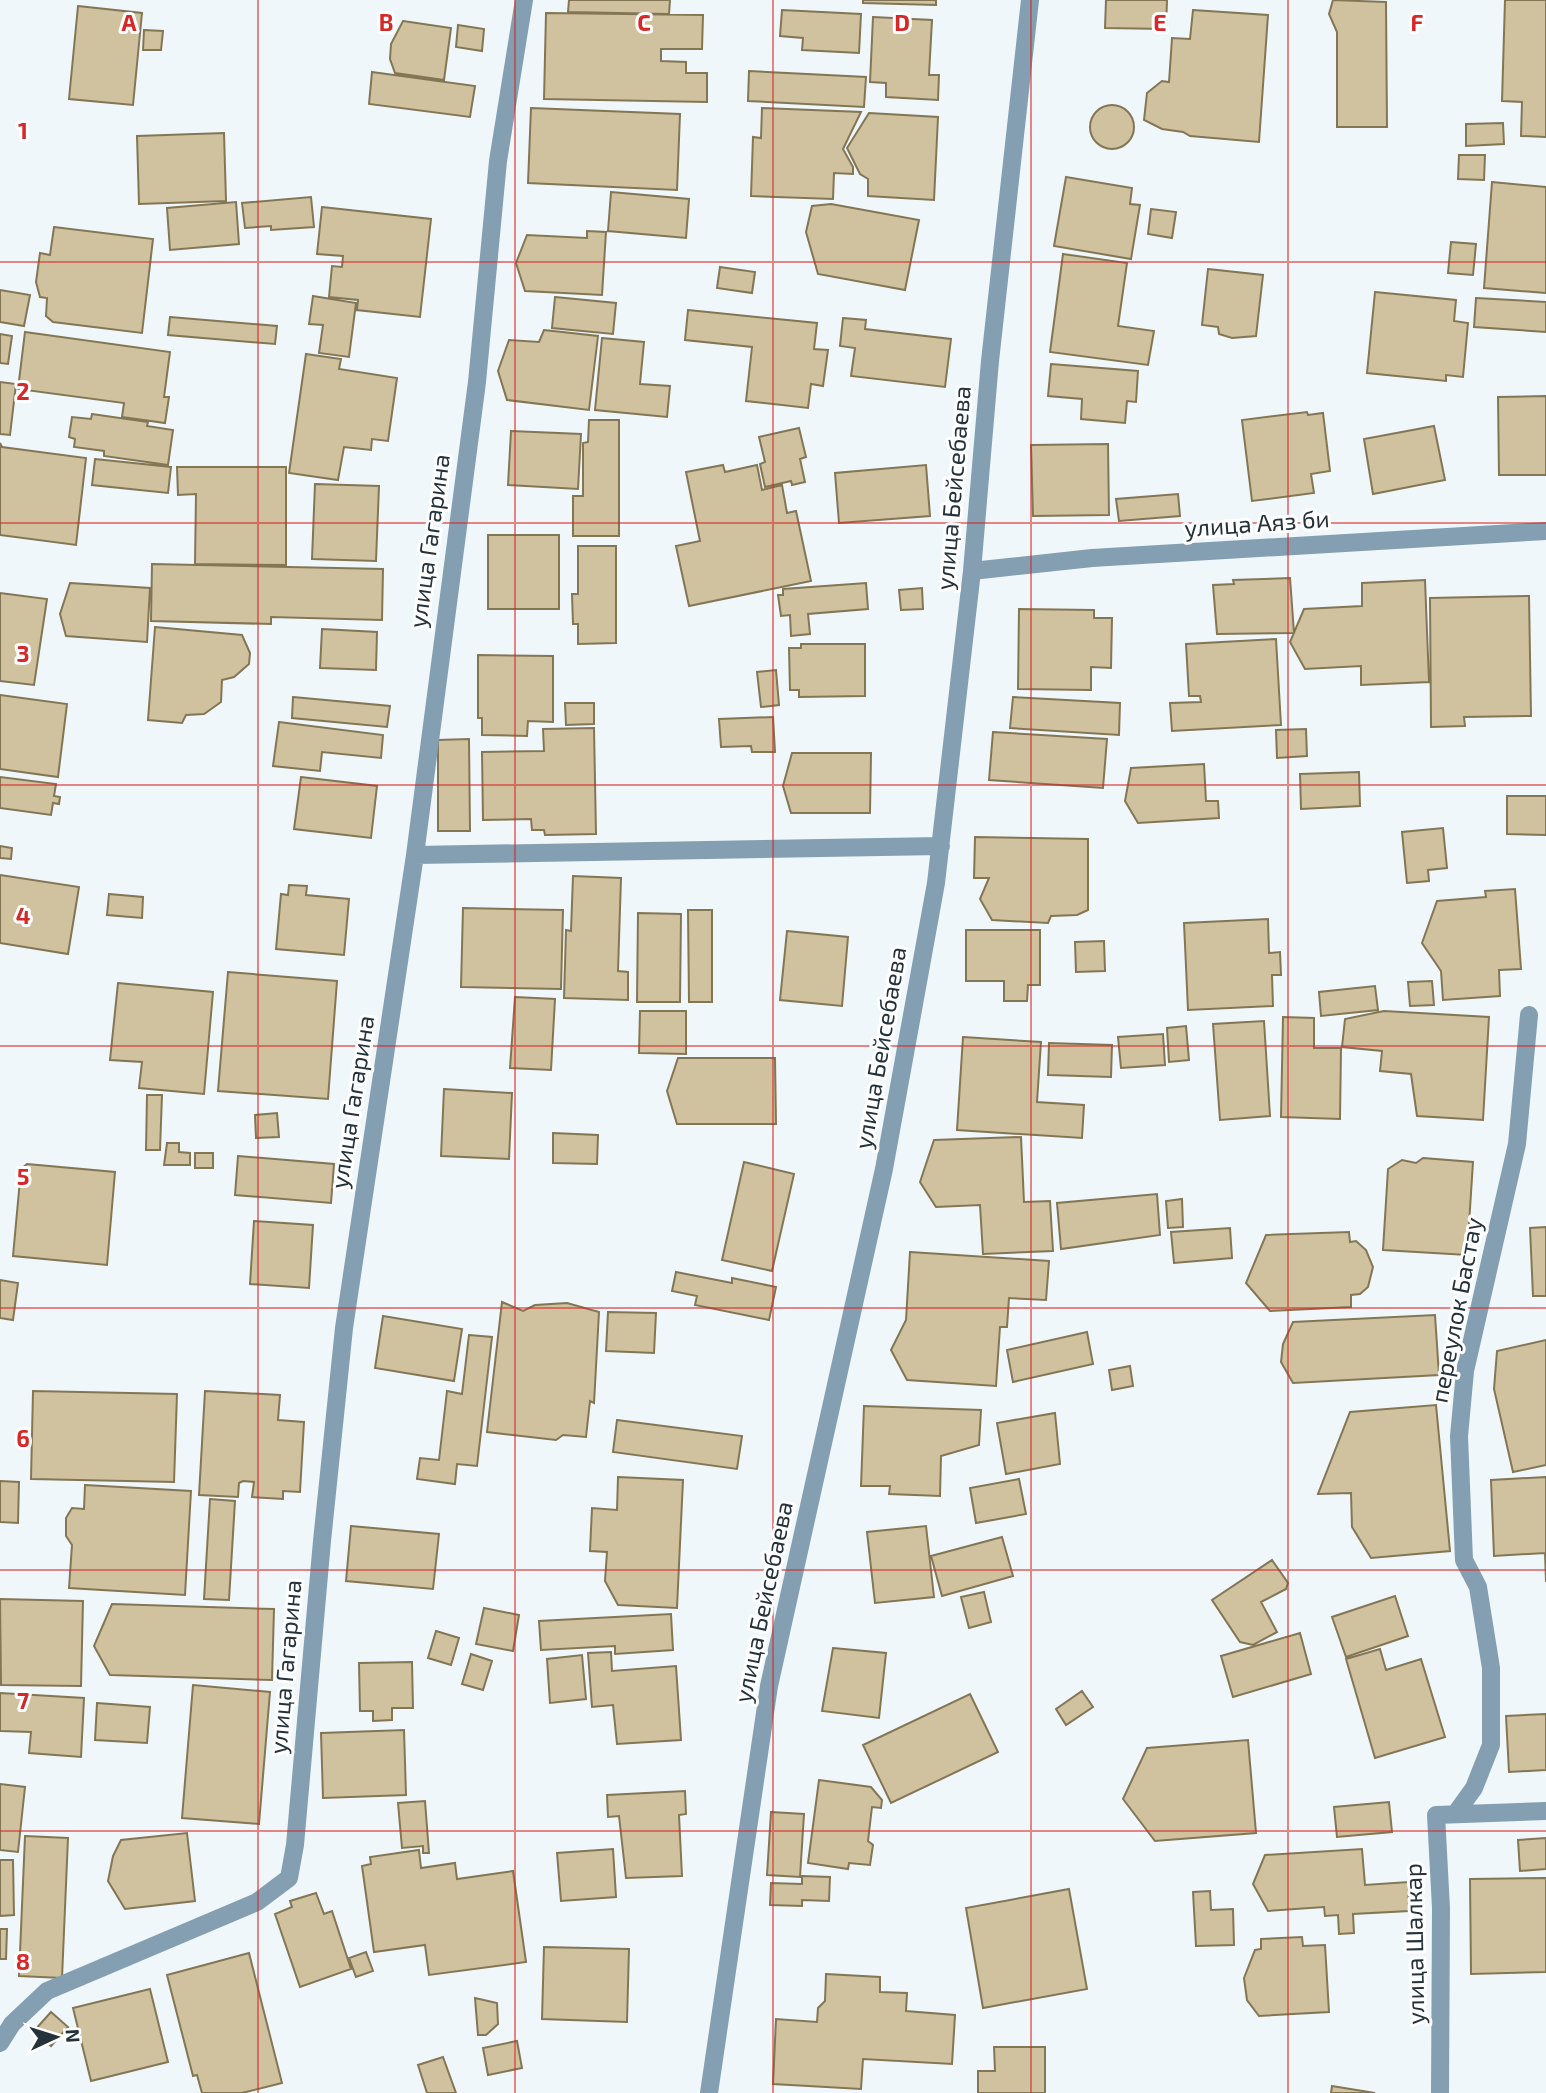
<svg xmlns="http://www.w3.org/2000/svg" width="1546" height="2093" viewBox="0 0 1546 2093" font-family="'Exo 2',sans-serif">
  <rect width="100%" height="100%" fill="#f0f7fb"/>
  <path fill="#d1c29f" stroke="#837655" stroke-width="2" d="M569,0H670L669,14L568,12Z
    M863,0H936V5L863,3Z
    M1106,0H1167L1166,29L1105,28Z
    M1333,0L1386,2L1387,127H1337V32L1329,14Z
    M1505,0H1546V137L1521,136L1522,102L1502,101Z
    M78,6L142,13L133,105L69,99Z
    M782,10L861,14L859,53L802,50L803,38L780,36Z
    M1193,10L1268,15L1259,142L1190,136L1183,132L1162,129L1144,120L1147,93L1162,81L1169,82L1172,38L1190,39Z
    M546,13L703,15L702,49H661V61L686,62V73H707V102L544,99Z
    M873,17L932,20L929,75H939L938,100L886,97V83L870,82Z
    M403,21L451,28L444,80L395,73L390,59L391,44Z
    M458,25L484,29L482,51L456,47Z
    M144,30L163,31L161,50H143Z
    M749,71L866,77L864,107L748,101Z
    M372,72L475,86L470,117L369,104Z
    M1090 127a22 22 0 1 1 44 0a22 22 0 1 1-44 0Z
    M531,108L680,114L677,190L528,183Z
    M762,108L861,112L843,149L853,167V174L834,173L833,199L751,196L753,137L761,138Z
    M869,113L938,117L934,200L868,196V179L860,174L847,148Z
    M1503,123L1504,144L1466,146V124Z
    M224,133L226,201L139,204L137,136Z
    M1459,155H1485L1484,180L1458,179Z
    M1066,177L1132,188L1130,204L1140,205L1131,259L1054,246Z
    M1492,182L1546,187V293L1484,288Z
    M611,192L689,199L686,238L608,231Z
    M311,197L314,227L271,230V226L245,228L242,203Z
    M236,202L239,244L170,250L167,208Z
    M831,204L919,220L905,290L818,274L806,232L812,206Z
    M322,207L431,219L420,317L357,310L358,300L329,297L332,266L342,267L343,256L317,254Z
    M1151,209L1176,212L1172,238L1148,234Z
    M54,227L153,239L142,333L53,322L46,316L47,298L40,297L36,282L40,253L50,255Z
    M587,231L606,232L602,295L525,291L516,263L527,235L587,238Z
    M1451,242L1476,244L1473,275L1448,273Z
    M1063,254L1127,263L1118,326L1154,331L1148,365L1050,352Z
    M720,267L755,272L752,293L717,288Z
    M1208,269L1263,275L1256,336L1232,338L1219,334L1218,327L1202,325Z
    M0,290L30,295L24,326L0,322Z
    M1375,292L1456,300L1454,321L1468,323L1463,377L1446,375V381L1367,373Z
    M313,296L356,303L349,357L319,353L323,325L309,324Z
    M555,297L616,303L613,334L552,328Z
    M1476,298L1546,302V332L1474,327Z
    M688,310L817,323L814,349L828,350L823,386L811,384L808,408L746,401L752,347L685,340Z
    M170,317L277,326L275,344L168,335Z
    M843,318L866,320L865,329L951,339L945,387L851,376L855,348L840,346Z
    M544,330L598,336L589,410L507,400L498,371L509,340L539,342Z
    M25,332L170,352L164,397H169L165,423L122,417L124,403L18,389Z
    M0,334L12,336L8,364L0,363Z
    M602,338L644,342L640,384L670,386L667,417L595,410Z
    M306,354L341,359L339,369L397,378L388,441L372,439L371,450L344,447L338,480L289,473Z
    M1051,364L1138,371L1136,402L1127,401L1125,423L1081,419L1082,399L1048,396Z
    M0,382L16,384L10,435L0,434Z
    M1546,396V475H1499L1498,397Z
    M1307,412L1308,415L1323,413L1330,471L1311,474L1314,493L1252,501L1242,420Z
    M92,414L148,422L147,426L173,430L168,465L104,456V451L74,447L75,439L69,437L72,417L91,419Z
    M589,420H619V536H573V496H583V443L588,442Z
    M1434,426L1445,480L1373,494L1364,439Z
    M799,428L806,457L800,459L805,482L792,485L791,481L765,487L760,464L765,462L759,437Z
    M511,431L581,434L578,489L508,485Z
    M0,443L2,447L86,458L76,545L0,535Z
    M1108,444L1109,515L1033,516L1031,445Z
    M95,459L171,467L168,493L92,485Z
    M723,465L725,472L757,465L762,490L782,485L787,513L796,511L811,581L689,606L676,546L700,541L686,472Z
    M926,465L930,516L839,523L835,473Z
    M177,467H286V565L195,564L196,494L178,495Z
    M315,484L379,486L376,561L312,559Z
    M1178,494L1180,516L1119,521L1116,499Z
    M488,535H559V609H488Z
    M578,546H616V643L578,644V624H573L572,594H578Z
    M152,564L383,569L382,620L271,617V624L151,621Z
    M1290,578L1294,633L1217,634L1213,585L1234,584L1233,580Z
    M1425,580L1429,682L1361,685V666L1305,669L1290,642L1304,609L1362,606V583Z
    M70,583L150,588L147,642L66,636L60,614Z
    M866,583L868,609L808,614L810,634L791,636L790,615L781,616L778,595H783V589Z
    M922,588L923,609L901,610L899,590Z
    M0,593L47,599L34,685L0,681Z
    M1529,596L1531,716L1464,717L1465,726L1431,727L1430,598Z
    M1019,609L1094,610V618H1112L1111,668L1091,667V690L1018,689Z
    M155,627L242,635L250,653L249,664L234,677L222,680L221,702L204,714L186,715L182,723L148,720Z
    M322,629L377,632L376,670L320,668Z
    M1276,639L1281,725L1172,731L1170,703L1201,702L1200,696H1189L1186,644Z
    M801,644H865V696L799,697V690H790L789,648H801Z
    M478,655L553,656V722L528,721L527,736L482,735V718H478Z
    M776,670L779,705L761,707L757,672Z
    M0,695L67,704L58,777L0,769Z
    M293,697L390,706L387,727L292,718Z
    M1013,697L1120,703L1119,735L1010,728Z
    M565,703H594V724L566,725Z
    M773,717L775,752H752L751,746L721,747L719,719Z
    M279,722L383,735L381,758L322,752L320,771L273,766Z
    M594,728L596,834L545,835L544,830H532L531,819L483,820L482,752L544,751L543,729Z
    M1306,729L1307,756L1277,758L1276,730Z
    M993,732L1107,739L1103,788L989,780Z
    M469,739L470,831H438V740Z
    M792,753H871L870,813H791L783,786Z
    M1204,764L1206,801H1218L1219,818L1138,823L1125,801L1131,768Z
    M1359,772L1360,806L1301,809L1300,774Z
    M0,777L56,784L54,796L60,797L59,804L53,803L51,815L0,808Z
    M301,777L377,786L371,838L294,829Z
    M1507,796H1546V835L1507,834Z
    M1443,828L1447,868L1428,870L1429,881L1407,883L1402,832Z
    M975,837L1088,839V910L1077,915L1051,916L1048,923L992,920L980,899L989,878H974Z
    M0,846L12,848L11,859L0,858Z
    M0,875L79,887L68,954L0,943Z
    M573,876L621,878L618,971L628,972V1000L564,998L566,930L571,931Z
    M289,885L307,886L306,895L349,899L344,955L276,949L281,894L288,895Z
    M1515,889L1521,969L1499,970L1500,996L1443,1000L1441,971L1422,943L1437,901L1486,897L1485,891Z
    M109,894L143,897L142,918L107,915Z
    M463,908L563,910L561,989L461,987Z
    M688,910H712V1002H689Z
    M638,913L681,914L680,1002H637Z
    M1268,919L1269,953L1280,952L1281,975H1272L1273,1006L1188,1010L1184,923Z
    M966,930H1040V985H1028L1027,1001H1004V981H966Z
    M787,931L848,937L842,1006L780,1000Z
    M1104,941L1105,971L1076,972L1075,942Z
    M228,972L337,981L328,1099L218,1091Z
    M1432,981L1434,1005L1410,1006L1408,982Z
    M118,983L213,992L204,1094L139,1088L142,1062L110,1060Z
    M1375,986L1378,1010L1321,1016L1319,992Z
    M515,997L555,999L551,1070L510,1068Z
    M640,1011H686V1054L639,1053Z
    M1384,1011L1489,1017L1483,1120L1417,1116L1411,1074L1380,1071L1382,1051L1342,1047L1345,1019Z
    M1283,1017L1314,1018V1048H1341L1340,1119L1281,1117Z
    M1264,1021L1270,1116L1220,1120L1213,1024Z
    M1186,1026L1189,1060L1169,1062L1167,1028Z
    M1163,1034L1165,1065L1121,1068L1118,1037Z
    M963,1037L1041,1042L1037,1102L1084,1105L1082,1138L957,1130Z
    M1049,1043L1112,1045L1111,1077L1048,1075Z
    M678,1058H775L776,1124H677L667,1091Z
    M444,1089L512,1093L509,1159L441,1156Z
    M147,1095H162L160,1150H146Z
    M277,1113L279,1137L256,1138L255,1115Z
    M553,1133L598,1135L597,1164L553,1163Z
    M1021,1137L1024,1202L1050,1201L1053,1251L983,1254L980,1205L936,1207L920,1182L934,1140Z
    M167,1143H179V1152L190,1153V1165H164Z
    M195,1153H213V1168H195Z
    M238,1156L334,1164L331,1203L235,1195Z
    M1423,1158L1473,1162L1467,1255L1383,1250L1388,1169L1402,1160L1416,1163Z
    M744,1162L794,1174L772,1271L722,1260Z
    M27,1164L115,1172L107,1265L13,1256L21,1169Z
    M1157,1194L1160,1235L1061,1249L1057,1203Z
    M1182,1199L1183,1227L1168,1228L1166,1201Z
    M254,1221L313,1225L309,1288L250,1284Z
    M1546,1227V1296H1533L1530,1228Z
    M1230,1228L1232,1258L1174,1263L1171,1232Z
    M1349,1232L1350,1242L1356,1241L1366,1250L1373,1267L1368,1287L1360,1294L1351,1295V1307L1270,1311L1246,1283L1266,1235Z
    M910,1252L1049,1261L1046,1300L1009,1298L1007,1327H1000L996,1386L907,1380L891,1350L906,1320Z
    M676,1272L732,1283V1278L776,1287L769,1320L695,1305L697,1296L672,1291Z
    M0,1280L18,1283L13,1320L0,1318Z
    M502,1302L523,1311L535,1305L567,1303L599,1312L594,1403L590,1401L586,1437L563,1435L556,1440L487,1432Z
    M608,1312L656,1313L654,1353L606,1351Z
    M1435,1315L1439,1375L1293,1383L1281,1362L1283,1344L1293,1322Z
    M383,1316L462,1329L454,1381L375,1368Z
    M1087,1332L1093,1364L1013,1382L1007,1350Z
    M469,1335L492,1337L477,1466L457,1464L455,1484L417,1479L420,1458L439,1460L447,1391L462,1394Z
    M1546,1340V1465L1513,1472L1494,1389L1497,1351Z
    M1130,1366L1133,1386L1112,1390L1109,1370Z
    M33,1391L177,1394L174,1482L31,1479Z
    M205,1391L280,1395L278,1420L304,1422L300,1492L283,1491V1499L252,1497L254,1482L243,1481L239,1483L238,1497L199,1495Z
    M1436,1405L1450,1551L1371,1558L1352,1527L1351,1493L1318,1494L1350,1412Z
    M864,1406L981,1410L979,1445L941,1456L940,1496L889,1494L890,1486H861Z
    M1055,1413L1060,1464L1006,1474L997,1423Z
    M617,1420L742,1436L737,1469L613,1452Z
    M618,1477L683,1480L677,1608L618,1605L605,1581L607,1552L590,1551L592,1508L617,1510Z
    M1546,1477V1582L1545,1553L1494,1556L1491,1480Z
    M1019,1479L1026,1514L976,1523L970,1488Z
    M0,1481L19,1482L18,1523L0,1522Z
    M85,1485L191,1491L185,1595L69,1588L72,1545L66,1536V1518L72,1508L84,1509Z
    M210,1499L235,1501L229,1600L204,1599Z
    M351,1526L439,1534L433,1589L346,1581Z
    M926,1526L934,1597L875,1603L867,1532Z
    M1002,1537L1013,1576L942,1596L931,1556Z
    M1272,1560L1288,1583L1286,1589L1261,1602L1277,1632L1253,1645L1240,1642L1212,1600Z
    M984,1592L991,1622L969,1628L961,1597Z
    M1395,1596L1408,1636L1346,1657L1332,1617Z
    M0,1599L83,1601L81,1686L1,1685Z
    M112,1604L274,1609L272,1680L110,1675L94,1646Z
    M484,1608L519,1615L513,1651L476,1644Z
    M671,1614L673,1650L615,1654V1646L541,1650L539,1621Z
    M436,1631L459,1638L451,1665L428,1658Z
    M1300,1633L1311,1674L1233,1697L1221,1656Z
    M833,1648L886,1653L879,1718L822,1711Z
    M1380,1649L1386,1670L1421,1659L1445,1737L1375,1758L1346,1659Z
    M611,1652L612,1671L676,1666L681,1740L617,1744L613,1705L592,1707L588,1653Z
    M471,1654L492,1661L483,1690L462,1684Z
    M582,1655L586,1699L550,1703L547,1659Z
    M412,1662L413,1708H392V1720L373,1721V1711H360L359,1663Z
    M193,1685L270,1692L259,1824L182,1818Z
    M1082,1691L1093,1707L1066,1725L1056,1709Z
    M0,1693L84,1698L81,1757L29,1753L31,1732L0,1731Z
    M970,1694L998,1752L891,1803L863,1745Z
    M97,1703L150,1707L147,1743L95,1740Z
    M1546,1714V1770L1509,1772L1506,1716Z
    M404,1730L406,1795L323,1798L321,1733Z
    M1248,1740L1256,1833L1155,1841L1123,1799L1147,1748Z
    M819,1780L871,1787L882,1800L881,1808L872,1807L868,1841L873,1845L870,1865L849,1863L848,1869L808,1863Z
    M0,1784L25,1787L18,1852L0,1850Z
    M685,1791L686,1814L679,1815L682,1876L626,1878L619,1816L608,1817L607,1795Z
    M425,1801L429,1853H423V1846L402,1848L398,1803Z
    M1389,1802L1392,1832L1337,1837L1334,1807Z
    M771,1812L804,1814L800,1877L767,1875Z
    M187,1833L195,1901L125,1909L108,1881L113,1856L121,1840Z
    M25,1836L68,1838L62,1978L19,1976Z
    M1546,1838V1869L1520,1871L1518,1840Z
    M613,1849L616,1897L561,1901L557,1853Z
    M1362,1849L1365,1885L1408,1882L1409,1911L1353,1914L1354,1933L1339,1934L1338,1915L1325,1916L1324,1907L1268,1911L1253,1884L1265,1855Z
    M419,1850L421,1868L455,1863L457,1879L513,1871L526,1962L429,1975L425,1945L374,1952L362,1866L371,1864L370,1857Z
    M0,1860H13L14,1915L0,1916Z
    M802,1876L830,1877L829,1901L802,1900V1906L770,1905L771,1883L802,1884Z
    M1546,1878V1972L1471,1974L1470,1879Z
    M1069,1889L1087,1989L983,2008L966,1908Z
    M1210,1891L1211,1910L1233,1909L1234,1945L1196,1946L1193,1892Z
    M316,1893L324,1914L332,1911L351,1969L300,1987L275,1914L292,1907L290,1901Z
    M0,1929H7L6,1959H0Z
    M1302,1937L1303,1946L1325,1945L1329,2012L1259,2016L1247,2000L1244,1978L1255,1950L1261,1949V1939Z
    M544,1947L629,1949L627,2022L542,2019Z
    M366,1952L373,1971L356,1977L349,1958Z
    M249,1953L282,2083L242,2093H202L197,2075L193,2076L167,1975Z
    M826,1974L880,1977V1992L907,1993L906,2011L955,2015L952,2064L863,2059L861,2089L773,2084L776,2019L817,2022L818,2008L825,2001Z
    M150,1989L168,2062L91,2081L73,2008Z
    M475,1998L497,2003L498,2024L486,2035H478Z
    M51,2012L68,2027L51,2046L34,2031Z
    M517,2041L522,2068L488,2075L483,2048Z
    M994,2047H1045V2093H978V2071H995Z
    M443,2057L456,2093H427L418,2065Z
    M1332,2086L1375,2093H1331Z"/>
  <g fill="none" stroke-linecap="round" stroke-linejoin="round">
    <path stroke="#849fb1" stroke-width="18" d="M972,571L1092,558L1546,531
      M415,855L941,846
      M1456,1813L1474,1788L1491,1745V1668L1478,1587L1464,1560L1459,1436L1465,1371L1517,1144L1529,1015
      M0,2043L12,2024L47,1991L257,1902L289,1878L295,1845L322,1541L344,1328L415,855L477,382L498,161L524,0
      M709,2093L769,1686L884,1169L936,883L972,571L990,361L1030,0
      M1440,2093L1441,1908L1436,1815L1546,1811"/>
  </g>
  <path fill="none" stroke="#d62828" stroke-width="2" stroke-opacity="0.55" d="M258,0V2093M515,0V2093M773,0V2093M1031,0V2093M1288,0V2093M0,262H1546M0,523H1546M0,785H1546M0,1046H1546M0,1308H1546M0,1570H1546M0,1831H1546"/>
  <g text-anchor="middle" stroke-width="6" stroke-linejoin="round" paint-order="stroke">
    <g font-size="24" fill="#24323b" stroke="#fff">
      <text transform="translate(954 488) rotate(-85)" y="8">улица Бейсебаева</text>
      <text transform="translate(1257 524) rotate(-4)" y="8">улица Аяз би</text>
      <text transform="translate(430 541) rotate(-82)" y="8">улица Гагарина</text>
      <text transform="translate(881 1048) rotate(-80)" y="8">улица Бейсебаева</text>
      <text transform="translate(353 1102) rotate(-81)" y="8">улица Гагарина</text>
      <text transform="translate(1457 1310) rotate(-79)" y="8">переулок Бастау</text>
      <text transform="translate(764 1602) rotate(-78)" y="8">улица Бейсебаева</text>
      <text transform="translate(286 1667) rotate(-85)" y="8">улица Гагарина</text>
      <text transform="translate(1415 1944) rotate(-91)" y="8">улица Шалкар</text>
    </g>
  </g>
  <g font-size="23" text-anchor="middle" font-weight="bold" fill="#d62828" stroke="#fff" stroke-width="6" stroke-linejoin="round" paint-order="stroke">
    <text x="129" y="31">A</text>
    <text x="386" y="31">B</text>
    <text x="644" y="31">C</text>
    <text x="902" y="31">D</text>
    <text x="1160" y="31">E</text>
    <text x="1417" y="31">F</text>
    <text x="23" y="139">1</text>
    <text x="23" y="400">2</text>
    <text x="23" y="662">3</text>
    <text x="23" y="924">4</text>
    <text x="23" y="1185">5</text>
    <text x="23" y="1447">6</text>
    <text x="23" y="1709">7</text>
    <text x="23" y="1970">8</text>
  </g>
  <g transform="translate(56 2037) rotate(86)" stroke="#ffffff" stroke-width="5" paint-order="stroke">
  <path d="M0-5L12 26L0 18L-12 26Z" fill="#24323b"/>
  <text y="-10" font-size="19" font-weight="bold" text-anchor="middle" fill="#24323b">N</text>
  </g>
</svg>
